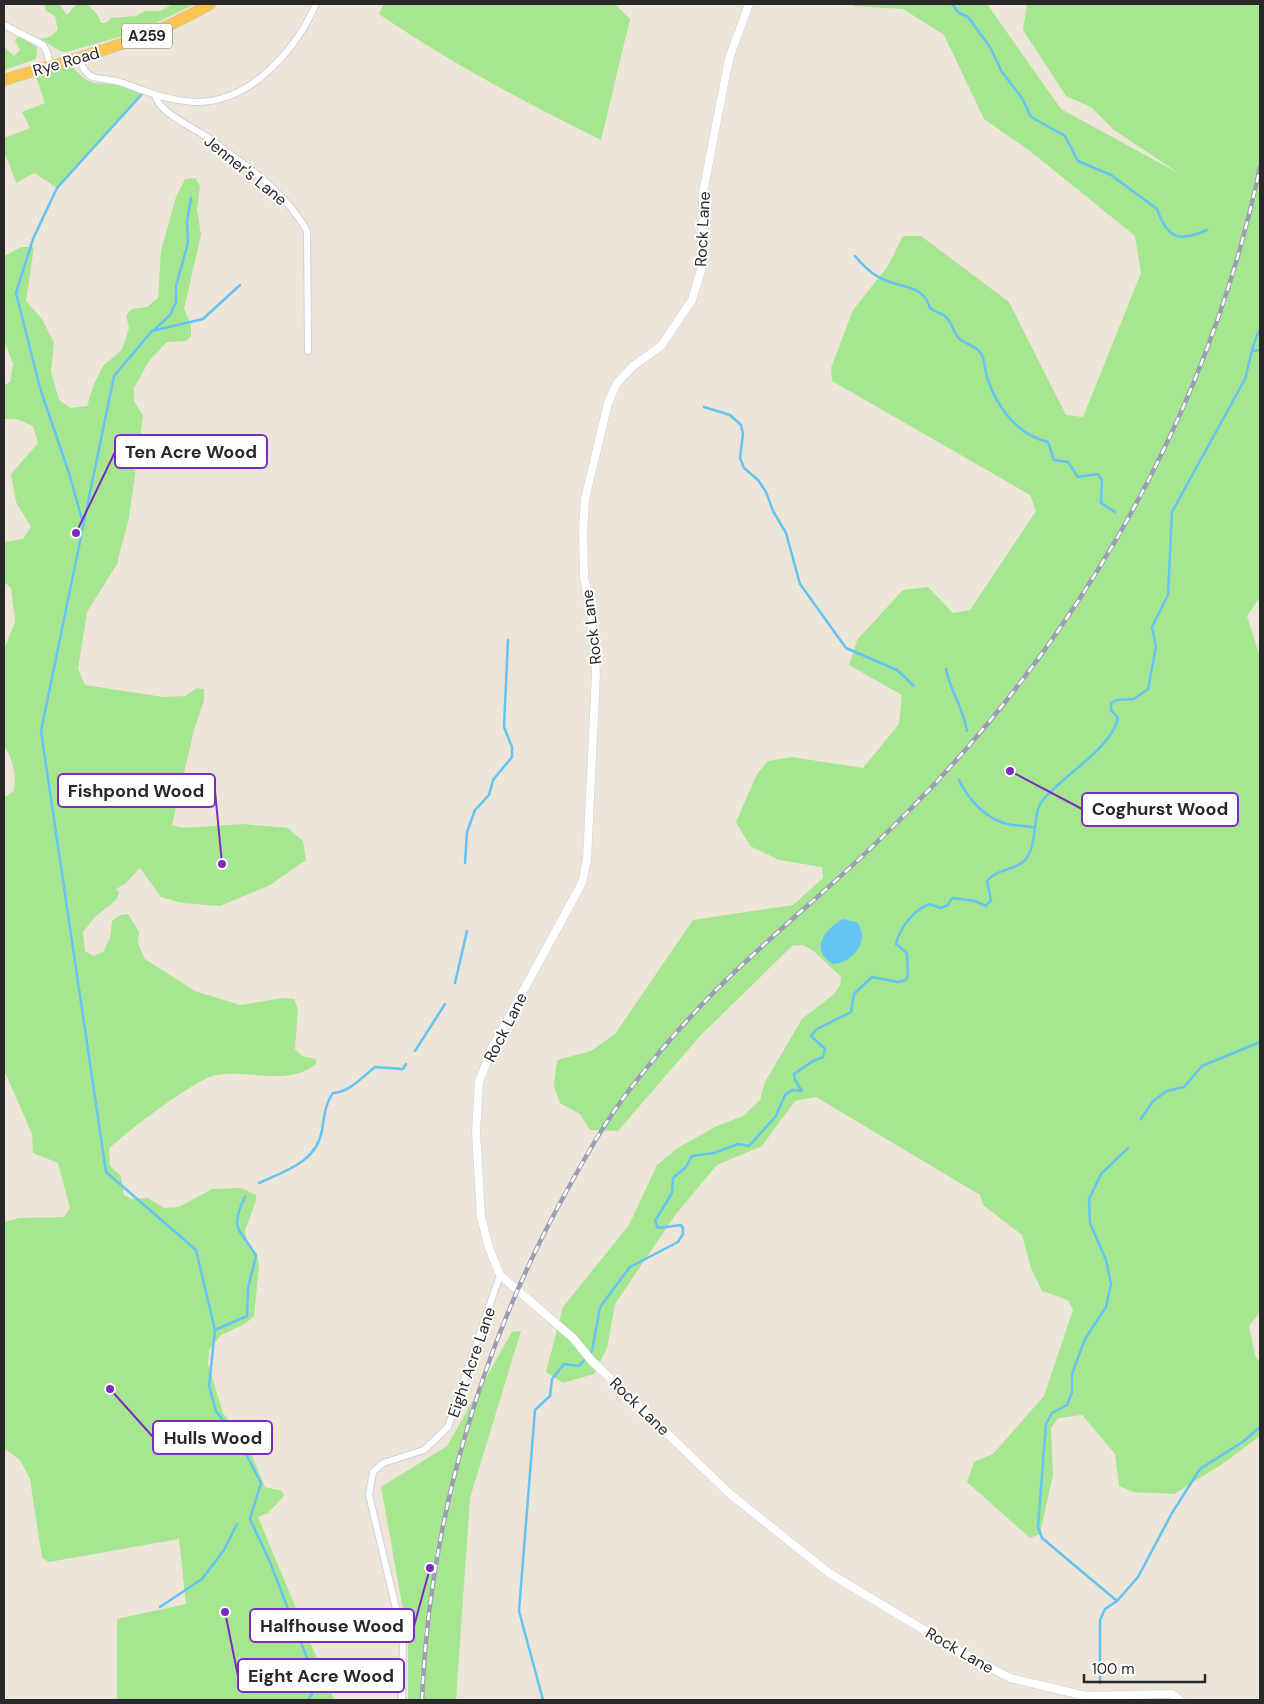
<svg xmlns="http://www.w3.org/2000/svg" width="1264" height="1704" viewBox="0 0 1264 1704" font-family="'DM Sans',sans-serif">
  <rect width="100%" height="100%" fill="#ece5d8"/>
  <path fill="#a7e690" d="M44,4H59L67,15L77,4H87L97,14L101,23H106L111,18L136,16L145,11H160L173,4H195L137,32L66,52L60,51L40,39L50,37L58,30L55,16L46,11Z
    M384,4H615L630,19L601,140C524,102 449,62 379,14Z
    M851,4H987L1061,109L1180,174L1114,130L1091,107L1066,96L1023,30L1027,4H1260V597L1247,616L1260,657V1312L1249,1326L1255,1355L1260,1364V1436L1221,1465L1174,1494L1133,1492L1119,1486L1115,1454L1082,1415L1058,1418L1051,1428L1053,1475L1040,1534L1030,1538L967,1482L974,1462L993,1454L1044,1396L1073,1310L1068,1300L1042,1291L1031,1268L1022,1235L983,1205L980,1195L816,1097L795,1101L762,1146L717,1165L676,1214L615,1304L607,1348L594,1374L563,1383L546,1372L563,1307L629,1225L657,1165L679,1147L715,1127L743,1116L760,1100L765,1082L802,1019L834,994L840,985L841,977L815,952L803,945L792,946L700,1036L618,1131L590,1130L580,1114L560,1103L554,1086L557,1060L591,1051L615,1034L693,920L793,905L823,878L822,867L779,860L750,846L736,822L757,774L768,761L792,757L863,768L899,724L902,695L849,665L857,640L903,590L928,587L953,613L970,610L1036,511L1030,495L832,381L831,368L853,310L888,266L903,236H921L1009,302L1066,415L1083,417L1141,273L1135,236L1030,151L984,119L944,35L903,9L854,6Z
    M18,36L37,47L36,59L4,70V47L14,56L20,50L15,41Z
    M71,66L85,79L94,83L113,84L143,93L57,188L34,173L16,183L4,151V138L30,128L22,112L45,103L36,77Z
    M195,178L200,186L197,209L201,235L184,309L191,325V336L186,341L167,342L149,361L134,388V401L143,416L129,518L117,564L87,612L78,669L85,685L163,697L185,696L197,688L204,689V701L194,730L172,825L183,828L243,824L288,828L303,841L306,860L270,885L220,906L182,903L161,897L140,868L125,884L116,889L119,893L116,900L96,916L83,932L85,951L93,956L103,952L110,938L112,921L120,915L128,914L139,932L138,944L145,959L195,991L240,1005L283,998L294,999L298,1009L295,1049L302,1056L316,1059V1064C288,1087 249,1069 216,1075C197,1078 123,1134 109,1149L110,1166L121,1176L124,1195L132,1199L148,1198L164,1208L179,1207L212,1189L242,1188L256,1195V1200L245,1231L248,1243L257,1254L259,1267L254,1316L245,1324L221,1335L209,1350L208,1364L223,1413L248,1446L265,1487L282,1491L284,1496L268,1513L258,1517L334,1699L332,1700H117V1619L186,1604L179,1539L49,1562L42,1558L30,1479L20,1460L4,1448V1222L19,1218L64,1217L70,1208L58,1163L33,1153L32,1134L4,1070V798L14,791C16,774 13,759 4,745V650L15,622L11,588L4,582V542L23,539L31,527L16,502L11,474L38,443L33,426L17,419H4V386L10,382L13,364L4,340V256L21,247H34L26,301L42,319L54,343L51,371L59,400L71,408L87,406L94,384L103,366L122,350L129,328L126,315L132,309L147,307L158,298L161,251L176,197L185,179Z
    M521,1331L470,1498L456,1700H408V1637L381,1487L447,1446L512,1332Z"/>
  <path fill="#63c4f5" d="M842,919L857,922C871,940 853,963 833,964C809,949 824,931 842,919Z"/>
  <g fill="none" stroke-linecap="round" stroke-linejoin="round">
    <path stroke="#63c4f5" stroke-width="2.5" d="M952,4L959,13L968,17L990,47L1002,72L1022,98L1031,117L1065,136L1078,161L1111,175L1157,209C1168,240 1180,242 1207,230
      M855,256C864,267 876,278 890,282C907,288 924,287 930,308C935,312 942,313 946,317C952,323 953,331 958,337C963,344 975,345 980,352C986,360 984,368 987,377C996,406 1017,435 1048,442L1054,460L1068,462L1078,477L1098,474L1102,481L1101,503L1115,512
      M240,285L203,319L152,331L114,376L41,731L106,1172L196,1250L215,1330L209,1386L216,1411L243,1448L261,1483L250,1519L270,1562L312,1671V1694L308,1700
      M153,331L170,315L176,302V286L188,243L187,221L191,198
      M1253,351L1260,350
      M704,407L730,415L741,425L743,434L740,458L744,468L758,480L766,492L773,511L786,533L800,584L846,648L897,670L914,686
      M83,523L69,473L40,388L16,293L33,239L57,188L143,93
      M946,669C950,691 964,709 967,731
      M959,780C968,799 986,819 1007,824C1017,826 1025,825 1035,828
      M465,863L467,832L475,810L489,795L493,780L512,757V747L504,727L508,640
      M455,983L467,931
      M415,1051L445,1004
      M1141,1119L1153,1101L1167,1091L1184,1087L1202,1066L1260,1042
      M259,1183C285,1171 317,1162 322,1130C324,1118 325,1104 333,1093C350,1092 362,1077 375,1067L403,1069L406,1064
      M215,1330L247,1316L248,1288L256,1256C241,1228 228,1232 245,1197
      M1117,1601L1042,1538L1038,1527L1046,1424L1052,1413L1067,1405L1072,1392V1374L1085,1339L1106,1307L1111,1284L1106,1260L1090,1223L1089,1199L1101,1174L1128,1148
      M160,1607L202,1579L224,1550L237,1524
      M1100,1683V1620L1105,1609L1117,1601L1138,1577L1172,1513L1200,1469L1244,1441L1260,1427
      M543,1700L519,1611L535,1410L550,1396L552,1379L564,1364L579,1366L592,1351L600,1307L630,1267L678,1242L683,1234V1228L681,1225L658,1228L655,1221L672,1193L673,1178L686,1167L692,1156L714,1153L738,1144L749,1146L776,1116L785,1095L792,1090L802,1091L795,1080L794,1074L813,1061L823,1057L825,1049L811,1036L817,1029L851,1012L854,994L872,977L898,982L906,980L908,974L907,953L896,944C900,927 913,911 929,904L941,908L948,905L952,898L975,901L986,906L991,900L987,881C998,868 1014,871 1024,861C1039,847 1031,814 1043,800C1062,776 1112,748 1118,718L1111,710V703L1117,700L1134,699L1148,689L1156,647L1152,627L1168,595L1172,512L1245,379C1249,365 1253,339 1260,330"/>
    <g stroke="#cdd0e2" stroke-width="8">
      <path id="minor" d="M4,25L43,45L47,52L50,65
        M79,57C87,86 101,75 123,83C147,92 169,101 196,102C251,103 296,49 316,4
        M156,97C160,113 196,129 210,139C245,165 286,192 307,231L308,351
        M402,1700L403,1638L369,1495L373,1472L383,1463L424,1450L448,1427L500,1275"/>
    </g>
    <g stroke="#cdd0e2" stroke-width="9">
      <path id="tertiary" d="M749,4L729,59L715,130L703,193L702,267L692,300L661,346L633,366L617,383L608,403L585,499L583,530L584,577L592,620L596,673L587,860L582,883L492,1048L479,1082L476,1132L481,1217L489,1248L500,1275L573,1338L591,1360L730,1494L829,1573L954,1648L1010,1678L1086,1696L1172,1694L1180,1700"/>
    </g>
    <g stroke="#c7c7c7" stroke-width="12">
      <path id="trunk" d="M4,80C75,58 146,42 210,4"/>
    </g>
    <use href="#minor" stroke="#fff" stroke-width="6"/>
    <use href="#tertiary" stroke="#fff" stroke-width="8"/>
    <use href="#trunk" stroke="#fcc450" stroke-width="11"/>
    <g stroke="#9b9db4" stroke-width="4.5">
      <path id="rail" d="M422,1700C429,1521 482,1341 570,1185C587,1154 605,1122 627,1093C665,1043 707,996 754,954C793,917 835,883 874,845C1066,663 1206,426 1260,167"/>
    </g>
    <use href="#rail" stroke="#fff" stroke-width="2.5" stroke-dasharray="8" stroke-linecap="butt"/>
  </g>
  <g text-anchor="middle" stroke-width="4" stroke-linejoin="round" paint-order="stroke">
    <rect fill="#fff" stroke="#686868" stroke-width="1" x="122" y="23.5" width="50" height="25" rx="4"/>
    <g font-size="15" font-weight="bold" fill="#282828">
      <text x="147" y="41">A259</text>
    </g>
    <g font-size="16" fill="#282828" stroke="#fff">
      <text transform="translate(66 61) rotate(-16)" y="6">Rye Road</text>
      <text transform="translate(246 170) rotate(39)" y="6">Jenner's Lane</text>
      <text transform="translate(702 229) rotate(-87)" y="6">Rock Lane</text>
      <text transform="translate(591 627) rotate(-97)" y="6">Rock Lane</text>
      <text transform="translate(505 1027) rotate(-63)" y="6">Rock Lane</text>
      <text transform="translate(471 1362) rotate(-71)" y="6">Eight Acre Lane</text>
      <text transform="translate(640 1406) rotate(44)" y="6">Rock Lane</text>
      <text transform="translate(960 1650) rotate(30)" y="6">Rock Lane</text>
    </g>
  </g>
  <path fill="none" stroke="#7b2cbf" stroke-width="2" d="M76 533L115 452M222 864L215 791M1010 771L1082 809M110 1389L153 1437M430 1568L414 1626M225 1612L238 1676"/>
  <g fill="#7b2cbf" stroke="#fff" stroke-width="2">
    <circle cx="76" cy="533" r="5"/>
    <circle cx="222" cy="864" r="5"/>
    <circle cx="1010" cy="771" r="5"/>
    <circle cx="110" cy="1389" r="5"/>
    <circle cx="430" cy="1568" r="5"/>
    <circle cx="225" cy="1612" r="5"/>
  </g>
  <g fill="#fff" stroke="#7b2cbf" stroke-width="2">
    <rect x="115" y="435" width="152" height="33" rx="5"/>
    <rect x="58" y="774" width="157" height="33" rx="5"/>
    <rect x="1082" y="793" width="156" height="33" rx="5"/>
    <rect x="153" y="1421" width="119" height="33" rx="5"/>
    <rect x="250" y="1609" width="164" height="33" rx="5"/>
    <rect x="238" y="1659" width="166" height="33" rx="5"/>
  </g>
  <g font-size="18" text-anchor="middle" font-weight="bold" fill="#282828">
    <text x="191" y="458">Ten Acre Wood</text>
    <text x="136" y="797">Fishpond Wood</text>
    <text x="1160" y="815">Coghurst Wood</text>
    <text x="213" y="1444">Hulls Wood</text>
    <text x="332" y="1632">Halfhouse Wood</text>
    <text x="321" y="1682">Eight Acre Wood</text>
  </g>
  <rect width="1264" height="1704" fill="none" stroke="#282828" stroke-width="10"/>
  <path d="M1084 1674v8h121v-8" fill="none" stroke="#282828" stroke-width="2.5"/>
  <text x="1092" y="1674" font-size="15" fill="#282828" stroke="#ffffff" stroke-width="4" paint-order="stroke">100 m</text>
</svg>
